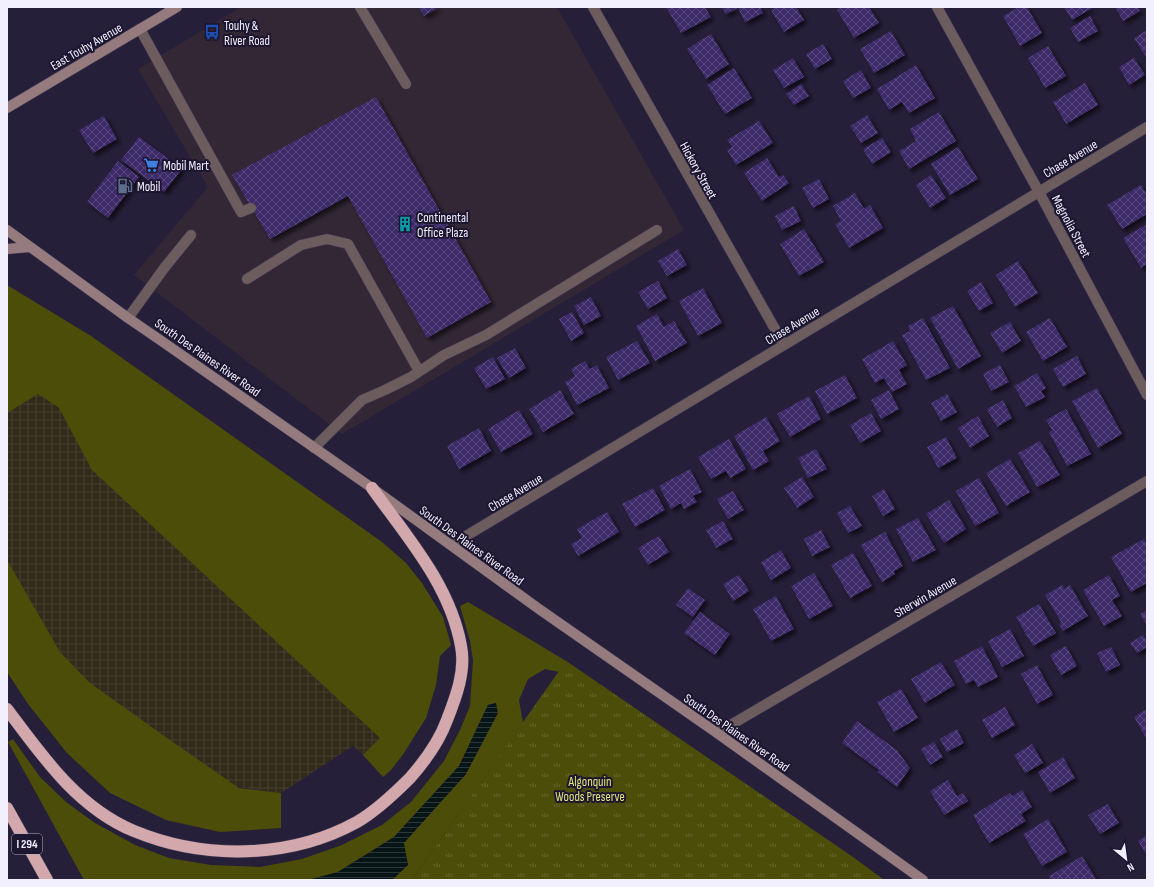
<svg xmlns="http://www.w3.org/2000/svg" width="1154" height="887" viewBox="0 0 1154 887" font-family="'Sofia Sans Condensed',sans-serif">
  <defs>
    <pattern id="industrial-grid" width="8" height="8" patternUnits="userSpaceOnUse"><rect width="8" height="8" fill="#332b1a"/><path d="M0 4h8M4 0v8" fill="none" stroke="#474031"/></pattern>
    <pattern id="park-tufts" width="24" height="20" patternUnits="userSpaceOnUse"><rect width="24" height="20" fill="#4c4d09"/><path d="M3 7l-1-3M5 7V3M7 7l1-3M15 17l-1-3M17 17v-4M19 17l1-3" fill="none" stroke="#66672e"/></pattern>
    <pattern id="water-rules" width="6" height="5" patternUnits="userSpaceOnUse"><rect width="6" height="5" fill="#071517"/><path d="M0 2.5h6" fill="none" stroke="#2c373a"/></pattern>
    <pattern id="building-cross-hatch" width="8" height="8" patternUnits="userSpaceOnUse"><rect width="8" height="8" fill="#3d2b67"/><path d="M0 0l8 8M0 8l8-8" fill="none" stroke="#5a4a7e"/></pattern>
    <filter id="shadow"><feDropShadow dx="3.5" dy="3.5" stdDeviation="2" flood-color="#0009"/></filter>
  </defs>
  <rect width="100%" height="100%" fill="#261f3a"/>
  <path fill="#332735" d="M241,7H557L684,230L342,434L134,275L208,187L138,69Z"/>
  <path fill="url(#industrial-grid)" d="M7,315L409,710L363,755L353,746L281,793L158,776L7,612Z"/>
  <path fill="#4c4d09" d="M7,285L91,336L382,542L406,563L422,583L443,617L451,645L440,656L436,685L426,718L404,753L391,770L383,777L363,755L380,738L92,470L59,408L38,394L7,413Z
    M7,560L60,652L90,683L167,738L239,788L281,793V828L220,832L166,820L110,793L67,753L28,704L7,672Z
    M468,602L566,661L884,880L559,672L545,669L528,679L519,700L523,723L412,880H392L408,865L403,843L466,774L496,703L488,705L459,766L394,837L338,872L308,880H84L8,742L13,739L40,777L66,802L95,823L135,845L169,858L211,865L260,867L302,859L342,845L382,825L411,802L444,761L460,730L470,706L473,660L470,641L460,606Z"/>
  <path fill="url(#park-tufts)" d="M566,661L853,857L884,880H412Z"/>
  <path fill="url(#water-rules)" d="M496,703L498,713L466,774L404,843L408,865L392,880H308L338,872L394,837L459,766L488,705Z"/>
  <path fill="url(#building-cross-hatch)" filter="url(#shadow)" d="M418,7H439L424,16Z
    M666,7H705L711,17L681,33Z
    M721,7H760L763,13L745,22L738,8L726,14Z
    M775,7H796L804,20L784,32L771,10Z
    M842,7H869L879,23L854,38L837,10Z
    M1019,7H1027L1042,33L1020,46L1003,16Z
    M1064,7H1094L1072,20Z
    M1115,7H1138L1140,11L1123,21Z
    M1090,16L1098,31L1078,42L1070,28Z
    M1147,30V59L1134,38Z
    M891,31L905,55L874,73L860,49Z
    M711,34L729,64L706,79L687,49Z
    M823,44L832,59L815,69L806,54Z
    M1048,46L1066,76L1045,88L1028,58Z
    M793,58L804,77L784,88L773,70Z
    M1134,58L1145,75L1129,85L1119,67Z
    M916,65L935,98L909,113L902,102L889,110L877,89Z
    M734,68L752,98L725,114L707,85Z
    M861,70L871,88L853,98L843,81Z
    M1085,83L1098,105L1066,124L1053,102Z
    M801,84L809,96L794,105L786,94Z
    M376,97L491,302L427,338L348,196L270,239L232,175Z
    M939,112L956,141L909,169L899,151L916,141L910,129Z
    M867,115L878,133L861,143L850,126Z
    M104,116L117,139L93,153L79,130Z
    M759,121L773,143L736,165L727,150L732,147L727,140Z
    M139,137L182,169L164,192L121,160Z
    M882,138L891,152L872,164L863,149Z
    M958,147L978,179L950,195L931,164Z
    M767,158L779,177L783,175L789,183L762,201L744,173Z
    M118,161L139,177L108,218L87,202Z
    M931,175L946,198L930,208L916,185Z
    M819,179L829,199L813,208L802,188Z
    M1141,185L1147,195V214L1122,229L1107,205Z
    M855,193L864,209L870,205L883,228L849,248L835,224L841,221L833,206Z
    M794,206L801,221L782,230L775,216Z
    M1146,225L1147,264L1141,268L1123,238Z
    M804,229L824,262L799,276L780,244Z
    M678,249L687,265L667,276L658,261Z
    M1018,261L1038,293L1015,307L996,275Z
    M658,281L667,298L648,309L638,292Z
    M981,282L993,303L979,311L967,291Z
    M703,288L722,323L698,336L679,301Z
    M591,297L601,316L584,325L574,306Z
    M953,306L981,356L958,369L930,318Z
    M572,312L584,333L571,341L559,319Z
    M657,314L664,327L674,321L687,343L655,361L636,326Z
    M923,318L950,368L926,380L902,335L910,331L908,326Z
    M1050,318L1067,347L1043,361L1026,332Z
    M1010,322L1021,341L1002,353L990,333Z
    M637,341L650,363L618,380L606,357Z
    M893,341L907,365L899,370L907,384L892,392L884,378L875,383L862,359Z
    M515,348L526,368L509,378L497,358Z
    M1077,356L1086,374L1063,387L1053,369Z
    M493,357L505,379L486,389L474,368Z
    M585,361L590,369L597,365L609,388L577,405L565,382L575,376L571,369Z
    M1000,365L1009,382L991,391L983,374Z
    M1037,373L1046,388L1041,391L1045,397L1026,407L1014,386Z
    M845,375L857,398L827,414L815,391Z
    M1097,388L1122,434L1098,448L1072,401Z
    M560,390L574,414L543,432L529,409Z
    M889,390L899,409L881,419L871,400Z
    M947,394L957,412L941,421L931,403Z
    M809,396L821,419L790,437L777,414Z
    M1003,400L1012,418L997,427L987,409Z
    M1066,409L1091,454L1067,466L1049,432L1052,430L1046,420Z
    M519,410L533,434L501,452L488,429Z
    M871,413L881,431L860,443L850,425Z
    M978,416L989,436L970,448L958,428Z
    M766,417L780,441L763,451L769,461L753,470L734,436Z
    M479,428L491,451L459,469L447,446Z
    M946,437L957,458L938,468L927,447Z
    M729,439L746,469L730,478L726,471L711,479L698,457Z
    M1040,441L1060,475L1037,487L1018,453Z
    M816,449L827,469L808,478L798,458Z
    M1010,459L1030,492L1006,506L986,473Z
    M690,469L702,492L693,496L697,502L684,509L681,503L671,509L659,486Z
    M802,477L814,497L797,508L784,488Z
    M979,478L999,513L975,526L956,491Z
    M653,488L665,510L635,527L622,504Z
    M884,489L895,509L883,516L872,496Z
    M733,491L744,510L728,519L717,499Z
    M949,500L966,529L944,543L926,514Z
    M850,506L862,526L848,533L837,513Z
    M607,512L619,532L578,556L571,544L582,538L577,529Z
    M918,518L936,550L913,562L896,529Z
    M723,521L733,539L716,548L706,530Z
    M821,530L830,547L812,556L804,539Z
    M885,532L903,566L894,571L895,574L882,582L861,545Z
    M659,536L669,552L648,565L638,548Z
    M1144,539L1147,545V583L1131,592L1111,557Z
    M781,550L791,568L771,580L761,562Z
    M853,553L872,586L850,598L831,565Z
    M814,573L833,606L809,619L791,586Z
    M739,575L749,591L733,601L723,584Z
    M1109,575L1120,596L1112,600L1122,616L1104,626L1083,590Z
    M1062,585L1064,589L1070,585L1088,616L1063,631L1059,625L1061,622L1045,595Z
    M688,588L705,600L693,617L676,605Z
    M776,596L794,629L771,641L753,609Z
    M1039,604L1056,633L1033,646L1016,617Z
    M1147,610V626L1140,614Z
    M700,612L730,634L715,655L684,633Z
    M1010,629L1024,656L1002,667L988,641Z
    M1143,635L1147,641V647L1137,653L1130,643Z
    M982,646L998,677L978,687L974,680L966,684L954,661Z
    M1066,646L1077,666L1061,675L1050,655Z
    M1111,647L1120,665L1106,672L1097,653Z
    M941,662L955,685L925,703L911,679Z
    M1037,665L1053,695L1037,704L1021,674Z
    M901,689L918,718L894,732L877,702Z
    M1005,707L1015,725L992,738L982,720Z
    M1147,709V740L1134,717Z
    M857,721L897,750L910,768L897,787L877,772L879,770L842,743Z
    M957,729L964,743L947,752L940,739Z
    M934,742L943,757L930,765L921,749Z
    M1032,744L1043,763L1025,773L1014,755Z
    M1063,757L1075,778L1050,793L1038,772Z
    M948,780L957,796L963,793L968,801L944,815L930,791Z
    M1022,790L1032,807L1021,814L1026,821L989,843L973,815L1010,793L1012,796Z
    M1108,804L1119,823L1100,834L1088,815Z
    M1048,819L1067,852L1042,866L1023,834Z
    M1147,835V856L1138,841Z
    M1082,856L1096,879L1051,880L1049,876Z"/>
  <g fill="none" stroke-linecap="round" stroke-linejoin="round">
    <g stroke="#433c55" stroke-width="11">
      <path id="lane" d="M360,7L406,84
        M140,29L241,212L251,208
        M247,279L301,245L327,239L348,244L419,371
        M128,318L165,267L191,235
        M314,448L362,400L385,390L411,377L444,355L486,335L657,230"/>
    </g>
    <g stroke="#433c55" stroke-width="11">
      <path id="street" d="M593,7L784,345
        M937,7L1039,192L1147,395
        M451,545L1147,127
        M717,733L1147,481"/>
    </g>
    <g stroke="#433c55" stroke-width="11">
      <path id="secondary" d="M7,108L177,7
        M7,230L128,318L163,342L372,488L539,609L717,733L923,880
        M7,249L30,247"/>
    </g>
    <g stroke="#433c55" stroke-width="13">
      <path id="highway" d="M7,709C42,756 78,808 134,831C204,860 290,859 357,822C376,811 395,793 410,778C425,761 439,742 447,720C456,697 466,671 461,646C450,585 407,537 372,488
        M7,808L47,880"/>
    </g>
    <use href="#lane" stroke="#6d5c5e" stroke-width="10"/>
    <use href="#street" stroke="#6d5c5e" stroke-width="10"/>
    <use href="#secondary" stroke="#967b7e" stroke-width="10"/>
    <use href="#highway" stroke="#d2a8ad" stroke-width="12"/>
  </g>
  <defs>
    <g id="bus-bare" transform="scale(1.2)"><path d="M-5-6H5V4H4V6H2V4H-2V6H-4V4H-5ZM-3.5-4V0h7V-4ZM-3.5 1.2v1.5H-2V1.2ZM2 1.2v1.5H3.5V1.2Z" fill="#1a4fb4" stroke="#1d1630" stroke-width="2.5" paint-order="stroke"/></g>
    <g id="supermarket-bare" transform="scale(1.2)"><path d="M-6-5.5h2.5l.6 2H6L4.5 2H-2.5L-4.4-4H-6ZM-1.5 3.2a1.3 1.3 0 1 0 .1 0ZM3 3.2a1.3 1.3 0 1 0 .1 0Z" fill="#3f7fe0" stroke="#1d1630" stroke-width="2.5" paint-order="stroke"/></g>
    <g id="fuel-bare" transform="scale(1.2)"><path d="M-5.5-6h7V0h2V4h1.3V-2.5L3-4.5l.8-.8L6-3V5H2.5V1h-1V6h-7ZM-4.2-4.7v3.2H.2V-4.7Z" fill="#5c6f8a" stroke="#1d1630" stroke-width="2.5" paint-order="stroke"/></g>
    <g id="building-bare" transform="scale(1.2)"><path d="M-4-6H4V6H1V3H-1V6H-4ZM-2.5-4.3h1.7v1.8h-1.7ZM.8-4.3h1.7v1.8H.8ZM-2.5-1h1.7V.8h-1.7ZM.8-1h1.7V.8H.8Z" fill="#0f9aa8" stroke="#1d1630" stroke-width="2.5" paint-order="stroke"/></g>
  </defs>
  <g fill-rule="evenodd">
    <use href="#bus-bare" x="212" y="32"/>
    <use href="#supermarket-bare" x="151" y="165"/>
    <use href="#fuel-bare" x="125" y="186"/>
    <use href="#building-bare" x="405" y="224"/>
  </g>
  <g text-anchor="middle" stroke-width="4" stroke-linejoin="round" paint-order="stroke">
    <rect fill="#1d1630" stroke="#b2afc0" stroke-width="1" x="12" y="834" width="30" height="20" rx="3"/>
    <g font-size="12" font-weight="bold" fill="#f2f0fe">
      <text x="27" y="848">I 294</text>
    </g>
    <g font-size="13" fill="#f2f0fe" stroke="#1d1630" text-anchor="start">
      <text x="224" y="30">Touhy &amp;<tspan x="224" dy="15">River Road</tspan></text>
      <text x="163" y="170">Mobil Mart</text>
      <text x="137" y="191">Mobil</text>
      <text x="417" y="222">Continental<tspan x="417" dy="15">Office Plaza</tspan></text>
    </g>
    <g font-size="13" fill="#f2f0fe" stroke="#1d1630">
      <text transform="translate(86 46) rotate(-30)" y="5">East Touhy Avenue</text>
      <text transform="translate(1070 158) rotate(-31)" y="5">Chase Avenue</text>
      <text transform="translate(699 170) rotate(61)" y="5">Hickory Street</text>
      <text transform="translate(1072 226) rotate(62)" y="5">Magnolia Street</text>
      <text transform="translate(792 325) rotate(-31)" y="5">Chase Avenue</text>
      <text transform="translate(208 357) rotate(35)" y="5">South Des Plaines River Road</text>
      <text transform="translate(515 492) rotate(-31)" y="5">Chase Avenue</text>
      <text transform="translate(472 545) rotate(36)" y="5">South Des Plaines River Road</text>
      <text transform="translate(925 596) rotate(-30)" y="5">Sherwin Avenue</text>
      <text transform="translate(737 732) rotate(35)" y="5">South Des Plaines River Road</text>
    </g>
    <g font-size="13" fill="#e1e57a" stroke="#1d1630">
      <text x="590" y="786">Algonquin<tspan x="590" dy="15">Woods Preserve</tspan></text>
    </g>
  </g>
  <rect width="1154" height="887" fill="none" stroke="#f2f0fe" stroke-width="16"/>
  <g transform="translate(1126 859) rotate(151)" stroke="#1d1630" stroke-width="3" paint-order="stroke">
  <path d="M0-3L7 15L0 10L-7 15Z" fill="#f2f0fe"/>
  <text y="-6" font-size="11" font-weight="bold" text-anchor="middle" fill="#f2f0fe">N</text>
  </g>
</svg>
